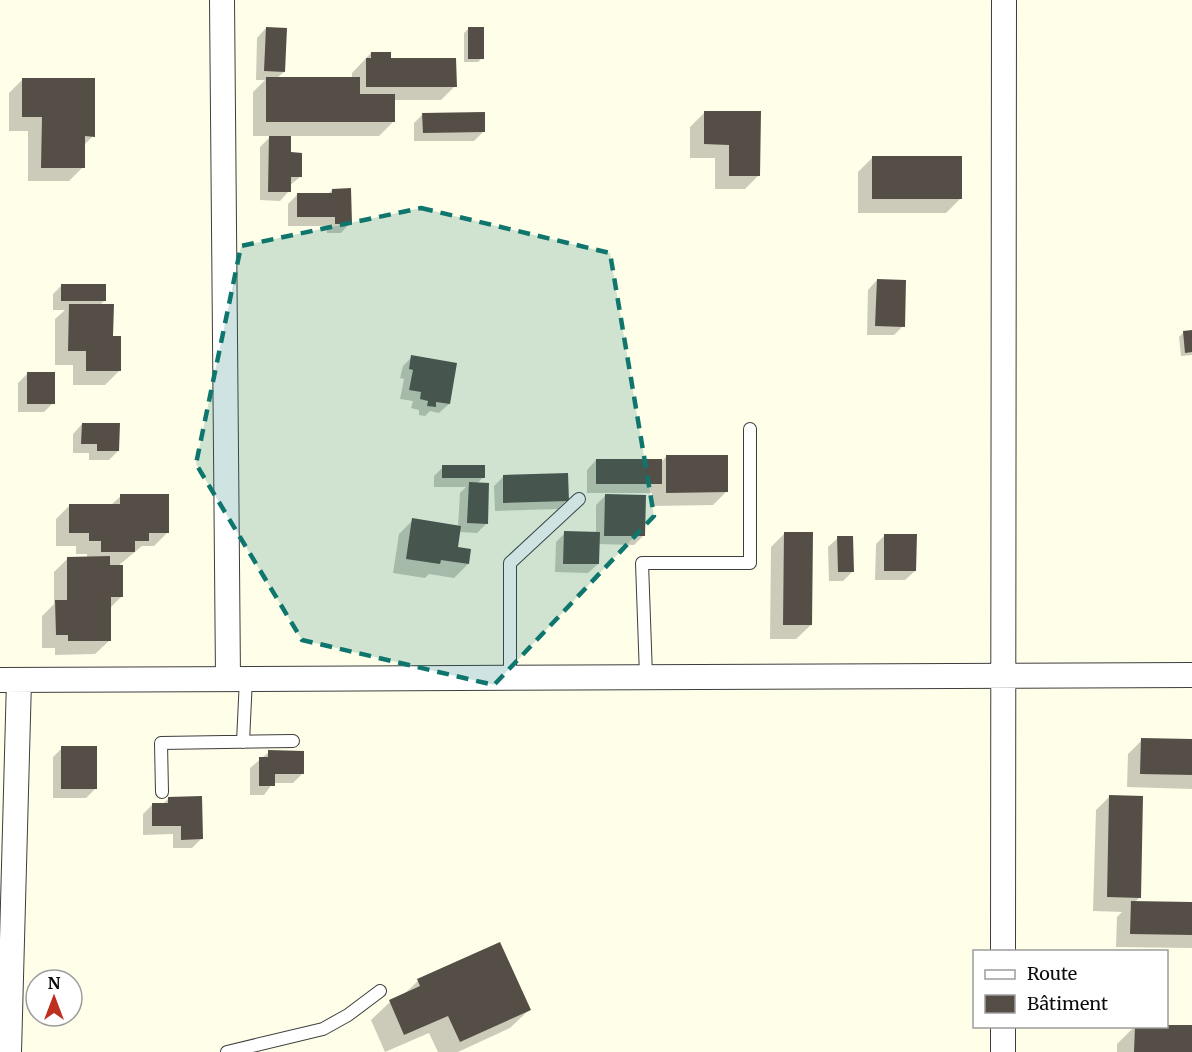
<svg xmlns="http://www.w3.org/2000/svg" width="1192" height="1052" viewBox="0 0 1192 1052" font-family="Merriweather,serif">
  <rect width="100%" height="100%" fill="#fffee9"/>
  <path fill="#0003" d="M266,28L284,72L277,78H352V73L371,53L455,86L441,100H393V122L379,136H289V154L300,177L289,186V191L280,201L260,200V147L271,136H253V92L265,80H256L257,38Z
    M468,29L482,58L478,62H464V33Z
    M23,79L93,136L83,146V167L69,181H28V131H9V93Z
    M705,112L759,175L745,189H715V158H690V127Z
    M423,114L483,132L474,141H414V123Z
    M872,158L960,199L946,213H858V172Z
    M332,190L350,223L341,233H327V226H288V204L297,195L328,194Z
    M877,280L903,326L894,335H867L868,290Z
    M62,285L105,300L100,305L112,338L119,371L105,385H73V365H55V319L65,310H53V294Z
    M1192,331V355L1181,356L1179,337L1184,332Z
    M412,357L449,404L439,413L430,411L425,416L419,415V410L411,408L413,401L400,399L404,379L400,378L403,366Z
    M27,374L53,403L44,412H18V383Z
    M82,424L118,451L109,460H89V453H73V434Z
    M666,457L727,491L713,505L652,506V493H587V470L596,460L660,463Z
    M443,467L483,477L477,484L486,524L477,533L459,532L456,549L468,564L454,578L429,574L425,578L393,573L399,534L413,520L458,527L460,493L466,487H434V476Z
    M503,477L567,500L558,509L495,511L494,486Z
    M121,496L168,532L154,546H142L118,566L122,596L109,609L110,640L95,654L55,655V648H42V616L54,604V572L68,558H87V554H76V546H56V519L70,505H111Z
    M605,496L643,536L634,545L598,544V564L588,573L555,572L556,542L565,533L596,534V505Z
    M785,533L811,625L796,639H770L771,547Z
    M885,535L915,571L905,580H875L876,544Z
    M838,538L852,572L843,581H829L828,547Z
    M1142,740L1192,741V789L1127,787L1128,754Z
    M62,748L95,789L86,798H53V757Z
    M269,752L302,774L293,783H273L264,795H250V768Z
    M1110,796L1139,898L1134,903L1192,904V948L1116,947L1117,917L1122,912L1093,911L1096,810Z
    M169,798L201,839L192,848H173V834L143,835V814L152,805H162Z
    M418,981L529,1010L510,1028L458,1052H438L429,1033L385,1052L371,1020L390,1002L402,996Z
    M1135,1026L1192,1027V1052H1117V1044Z"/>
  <path fill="#544e47" d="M266,27L287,28L285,72L264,71Z
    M468,27H484V59H468Z
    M371,52H391V58H456L457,87H366V58H371Z
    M266,77H360V94H395V122H266Z
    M22,78H95V137L85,136V168H41L42,117H22Z
    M704,111H761L760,176H729V145L704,144Z
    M485,112V132L423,133L422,113Z
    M269,136H291V152L302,153V177H291V192H268Z
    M872,156H962V199H872Z
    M351,188L352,224H335V217H297V193H332V189Z
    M877,279L906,280L905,327L875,326Z
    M61,284H106V301H61Z
    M69,304H114L113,336H121V371H86V351H68Z
    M1192,330V352L1185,353L1183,331Z
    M411,355L457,363L450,404L436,402V407L427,406L428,401L420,399L421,392L409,390L413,370L409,369Z
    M27,372H55V404H27Z
    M82,423H120L119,451H97V444H81Z
    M666,455H728V492L666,493Z
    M596,459H662V484H596Z
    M442,465H485V478H442Z
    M568,473L569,501L503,503V475Z
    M469,482L489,483L488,524L467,523Z
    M120,494H169V533H149V541H135V552H101V541H89V533H69V504H120Z
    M605,494L646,495L645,536H604Z
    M412,518L461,526L458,547L471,549L469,564L441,560L440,564L406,559Z
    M564,531L600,532L599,564H563Z
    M784,532H813L812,625H783Z
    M884,534H917L916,571H884Z
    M837,536H853L854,572H838Z
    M110,556V565H123V597H111V641H68V635H56L55,600H67V557Z
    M1141,738L1192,739V775L1140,774Z
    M61,746H97V789H61Z
    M268,750L304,751V774H275V786H259V757H268Z
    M1109,795L1143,796L1141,898L1107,897Z
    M202,796L203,839L181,840V826H152V803H168V797Z
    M1131,901L1192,902V935L1130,934Z
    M500,942L531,1010L460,1042L448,1016L404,1035L389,1000L420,986L417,979Z
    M1166,1025H1192V1052H1134L1135,1026H1166Z"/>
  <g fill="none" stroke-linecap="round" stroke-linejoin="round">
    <g stroke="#3e3e3e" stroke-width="14">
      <path id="service" d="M646,676L642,563H750V429
        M510,677V563L579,499
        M243,742L246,678
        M162,792L161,743L293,741
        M227,1052L323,1029L348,1015L380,991"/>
    </g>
    <g stroke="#3e3e3e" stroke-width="26">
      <path id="minor" d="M222,0L228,678
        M0,680L1192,675
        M1003,952L1004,0
        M1003,1026V1052
        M9,1052L19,680"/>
    </g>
    <use href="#service" stroke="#fff" stroke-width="12"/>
    <use href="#minor" stroke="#fff" stroke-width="24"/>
  </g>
  <path fill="#0f766e" fill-opacity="0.2" stroke="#0f766e" stroke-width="4.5" stroke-dasharray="12 8" stroke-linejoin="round" d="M421,208L610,253L654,516L494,685L302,640L196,464L241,246Z"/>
  <rect x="973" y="950" width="195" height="78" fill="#ffffff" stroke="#9d9d9d" stroke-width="1.5"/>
  <rect x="985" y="970" width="30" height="9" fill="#ffffff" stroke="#9d9d9d" stroke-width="1.5"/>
  <text x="1027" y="980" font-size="18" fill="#0b0b0b">Route</text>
  <rect x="985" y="995" width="30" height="18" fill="#544e47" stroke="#9d9d9d" stroke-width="1.5"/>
  <text x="1027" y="1010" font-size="18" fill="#0b0b0b">Bâtiment</text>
  <g transform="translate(54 998)"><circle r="28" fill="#ffffff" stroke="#9d9d9d" stroke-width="1.5"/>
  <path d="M0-4.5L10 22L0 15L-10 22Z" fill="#bd2f21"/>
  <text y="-9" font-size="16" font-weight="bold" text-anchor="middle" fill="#0b0b0b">N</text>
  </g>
</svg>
